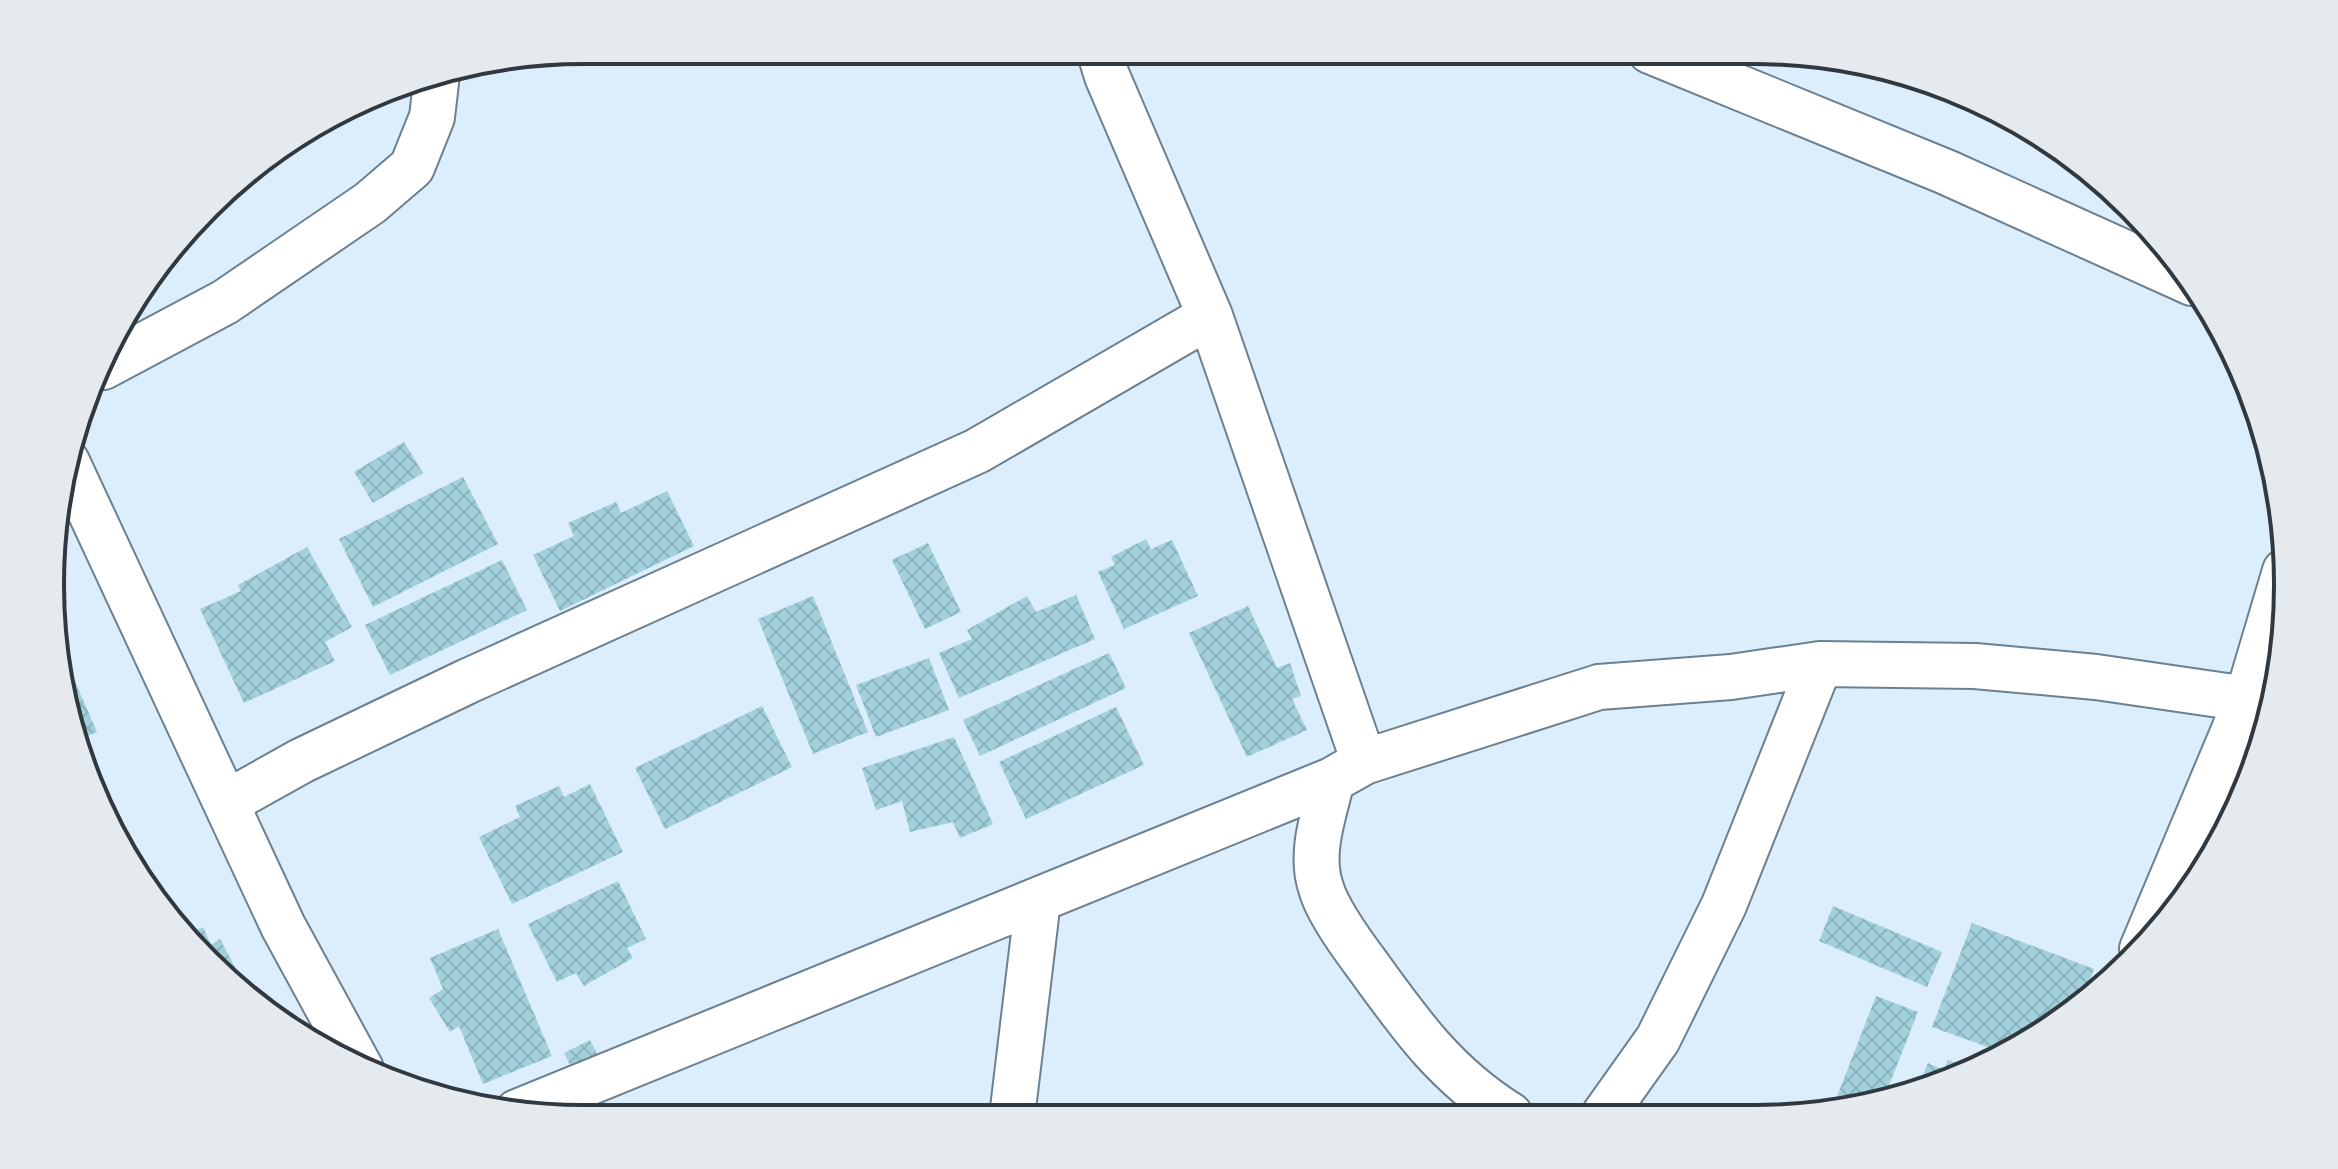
<svg xmlns="http://www.w3.org/2000/svg" width="2338" height="1169" viewBox="0 0 2338 1169" font-family="'DejaVu Sans',sans-serif">
  <defs>
    <pattern id="building-cross-hatch" width="8" height="8" patternUnits="userSpaceOnUse" patternTransform="scale(2)"><rect width="8" height="8" fill="#a2d1dd"/><path d="M0 0l8 8M0 8l8-8" fill="none" stroke="#8cb4bf"/></pattern>
  </defs>
  <rect width="100%" height="100%" fill="#dceefc"/>
  <path fill="url(#building-cross-hatch)" d="M404,442L423,473L373,503L354,472Z
    M463,477L498,544L373,607L339,539Z
    M667,491L694,546L560,611L533,555L574,536L568,523L616,502L621,513Z
    M1146,539L1151,549L1172,540L1198,596L1124,629L1098,572L1115,565L1111,557Z
    M928,543L961,612L925,629L892,560Z
    M307,547L352,627L325,642L335,661L244,703L200,609L241,591L238,585Z
    M502,560L527,610L390,675L365,625Z
    M1076,595L1095,639L959,698L939,653L972,639L967,630L1027,596L1036,612Z
    M813,596L868,732L813,754L758,619Z
    M1248,606L1277,668L1290,663L1301,696L1292,699L1307,730L1247,757L1189,633Z
    M1109,653L1126,688L980,756L963,720Z
    M929,658L949,710L876,737L856,685Z
    M70,670L97,732L80,739L61,674Z
    M762,706L792,767L665,829L635,768Z
    M1116,707L1144,765L1026,819L999,762Z
    M954,737L993,824L960,838L953,822L910,832L902,801L876,810L862,768Z
    M590,784L623,852L512,904L479,837L520,817L515,806L559,786L564,797Z
    M618,881L646,939L627,948L633,958L584,986L576,973L557,982L528,924Z
    M1833,906L1942,952L1927,987L1819,941Z
    M1972,923L2094,969L2082,1001L2051,1029L2004,1053L1932,1027Z
    M203,927L211,945L220,939L242,980L235,983L206,962L186,935Z
    M498,929L552,1056L483,1084L459,1026L450,1032L429,998L443,989L430,958Z
    M1876,996L1918,1012L1884,1098L1840,1110L1833,1107Z
    M590,1040L606,1071L580,1085L564,1053Z
    M1948,1060L1975,1069L1958,1078L1917,1089L1928,1063L1944,1070Z
    M436,1082L463,1092L459,1103L431,1095Z"/>
  <g fill="none" stroke-linecap="round" stroke-linejoin="round">
    <g stroke="#6b8090" stroke-width="48">
      <path id="minor" d="M1650,51L1946,172L2192,283
        M103,367L225,302L370,203L412,167L432,117L437,74
        M67,462L283,926L361,1069
        M1364,762L1599,687L1731,677L1820,664L1975,666L2096,677L2247,699L2272,712
        M1332,780C1324,814 1309,853 1321,888C1328,912 1353,946 1368,966C1411,1026 1447,1076 1510,1115
        M226,803L301,761L468,681L977,451L1210,316
        M2142,949L2247,699L2285,571
        M517,1112L1332,780L1364,762L1210,316L1107,76L1099,50
        M1604,1115L1658,1039L1724,905L1820,664
        M1012,1117L1038,900"/>
    </g>
    <use href="#minor" stroke="#fff" stroke-width="44"/>
  </g>
  <path d="M0 0H2338V1169H0ZM584 64H1754A520 520 0 0 1 2274 584V585A520 520 0 0 1 1754 1105H584A520 520 0 0 1 64 585V584A520 520 0 0 1 584 64Z" fill="#e5eaee" fill-rule="evenodd"/>
  <path fill="none" stroke="#303940" stroke-width="4" d="M584 64H1754A520 520 0 0 1 2274 584V585A520 520 0 0 1 1754 1105H584A520 520 0 0 1 64 585V584A520 520 0 0 1 584 64Z"/>
</svg>
